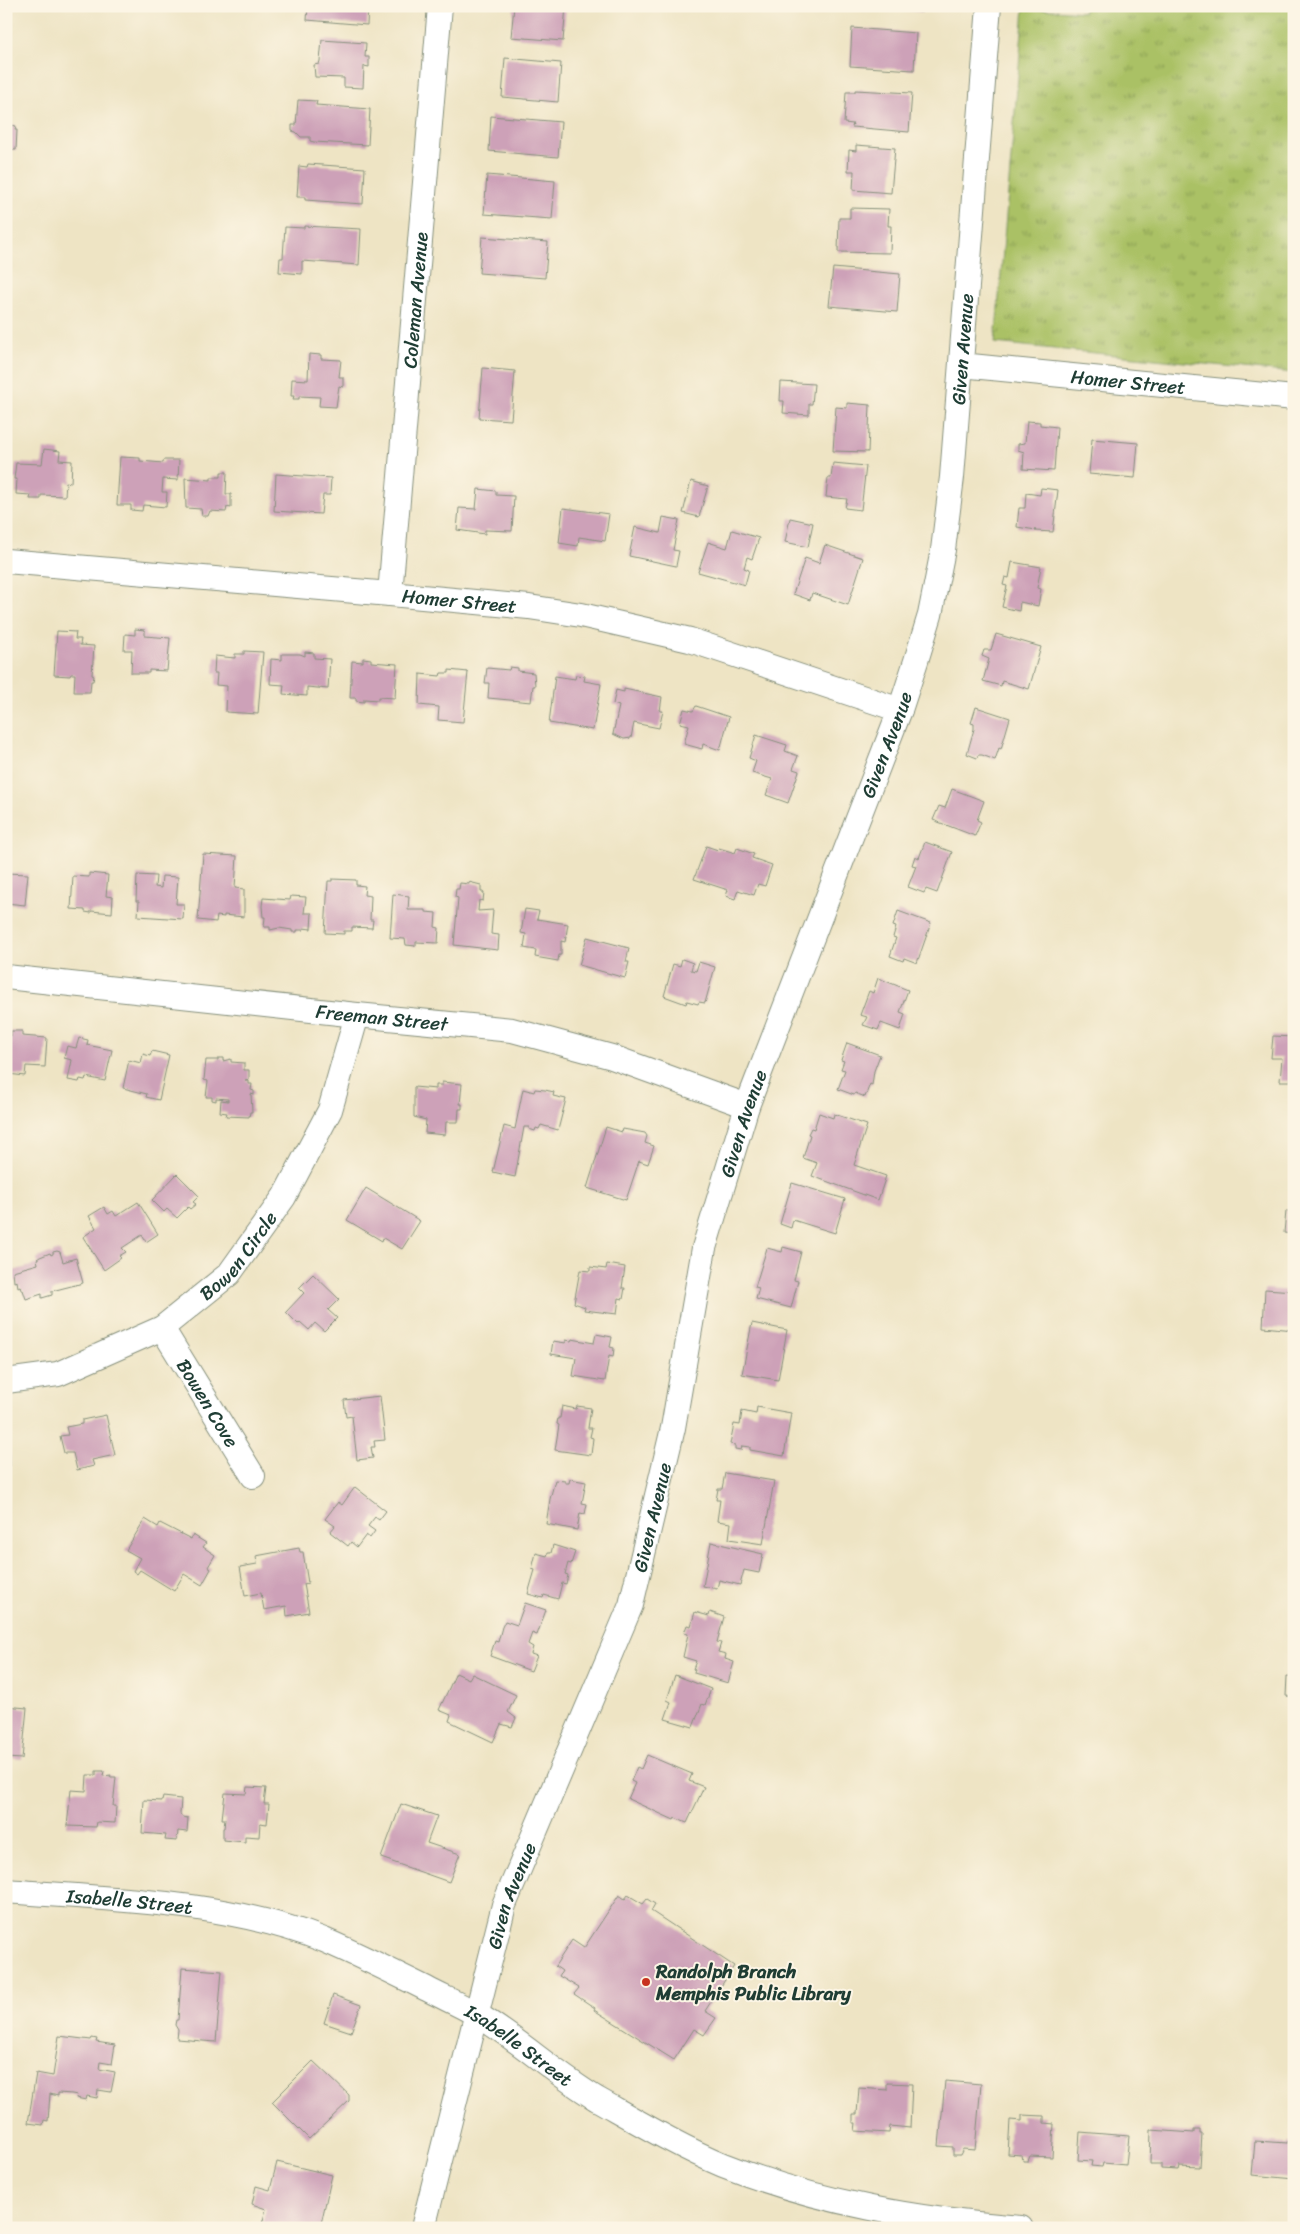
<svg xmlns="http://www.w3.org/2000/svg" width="1300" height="2234" viewBox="0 0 1300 2234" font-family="Sriracha,sans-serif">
  <defs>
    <pattern id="grass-tufts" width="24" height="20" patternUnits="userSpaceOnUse" patternTransform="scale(1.25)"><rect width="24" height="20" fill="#aac165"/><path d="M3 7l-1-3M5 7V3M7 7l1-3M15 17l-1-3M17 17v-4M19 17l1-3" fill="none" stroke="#8a9e54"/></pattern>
  </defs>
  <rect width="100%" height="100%" fill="#fcf5e5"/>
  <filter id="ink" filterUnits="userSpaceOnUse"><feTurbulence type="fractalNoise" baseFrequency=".02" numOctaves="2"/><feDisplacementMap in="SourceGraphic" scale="10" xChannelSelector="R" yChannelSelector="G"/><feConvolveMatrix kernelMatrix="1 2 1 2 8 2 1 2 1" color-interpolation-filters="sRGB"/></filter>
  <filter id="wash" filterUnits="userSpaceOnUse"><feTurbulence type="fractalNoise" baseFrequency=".0096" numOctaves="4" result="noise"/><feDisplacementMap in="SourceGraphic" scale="20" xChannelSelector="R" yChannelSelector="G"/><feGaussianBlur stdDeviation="1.12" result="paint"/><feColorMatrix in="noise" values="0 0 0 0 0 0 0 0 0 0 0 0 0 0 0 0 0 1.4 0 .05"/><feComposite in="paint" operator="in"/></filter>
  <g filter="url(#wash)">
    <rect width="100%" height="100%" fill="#eee4c4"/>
    <path fill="url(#grass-tufts)" stroke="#647f4c" d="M1085,6H1294V373L995,343L1024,8L1084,12Z"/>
    <g id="blocks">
      <path fill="#cda1b8" d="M308,6H368L367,25L307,20Z
        M514,6H566L563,41L511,37Z
        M864,6H922V12Z
        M852,28L916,33L914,70L850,66Z
        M322,40L366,43L365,57H369V67L364,66L363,88L344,87V78L315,77L314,65L319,64L320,61Z
        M6,41H10L8,75H6Z
        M505,58L561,63L558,102L502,97Z
        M855,90L912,93L909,132L852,127L853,124L844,123L846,92H855Z
        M298,100L317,101L316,105L370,109L368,145L314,142L310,141V137H301L296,132L292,131V125H296Z
        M6,113H11L10,125L16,126L15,130H17L16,150L6,149Z
        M491,116L561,122L558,157L489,151Z
        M856,145L895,148L891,193L853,190L854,171H848L849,150L856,151Z
        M308,164L365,168L363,204L305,200V197H297L299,166L307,167Z
        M487,175L555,181L552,219L484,214Z
        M850,208L889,209L888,226H891L890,253L838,252L839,218H850Z
        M304,226L361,229L359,265L302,261V274L279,272L280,258H283L285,227L304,228Z
        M482,237L548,242L545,278L479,273Z
        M833,268L900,274L897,312L829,306Z
        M309,354L321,355V359L341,360L339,377H343V387L339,386L336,407L319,406L320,397L299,396V399H293L294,396H291L292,379L308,380Z
        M483,368L515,371L511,420L479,418Z
        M781,382L814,384L812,404H809V415L783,413L784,401H780Z
        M847,403L870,405L868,452L833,451L836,407L847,408Z
        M1027,421L1040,422V425L1057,427L1054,471L1023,469L1024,452L1018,450V444L1025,443Z
        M1092,439L1138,443L1135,478L1089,474Z
        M44,449L60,451L59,460L72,461L71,483L66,482L65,496L41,495V499H30L31,495L16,494L17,479H14L16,463L42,464Z
        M120,457L140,458V461L163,463L164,460H179L178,480L163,479L162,492H167L166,507L143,505L142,511L131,510V505H117Z
        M833,463L866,466L861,510L845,508L847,499L826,497L828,478H831Z
        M221,472H227L226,494H231V508L227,507L226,512L210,511L208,516H202L201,509L186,508L185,478L211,480V477H221Z
        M276,474L331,478L330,495H323L321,514L274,511Z
        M691,481L708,486L699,517L683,513Z
        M1041,488L1058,490L1053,532L1035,531L1036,530L1017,527L1019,508H1025L1026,493L1040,495Z
        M478,489L496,491V495L514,496L512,531L485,530V534L457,530L459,508L476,509Z
        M563,508L609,514L605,541L579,537L578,546L559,543Z
        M663,517L679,520L673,550L679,551L676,566L629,556L635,527L660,533Z
        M790,518L813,523L808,547L785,542Z
        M732,530L759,538L752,559L747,557L744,568L749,570L745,585L698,572L708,542L727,548Z
        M825,545L863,558L848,605L812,593L810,600L793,594L805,558L819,563Z
        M1012,562L1041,567L1037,588L1041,589L1038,606L1020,602L1019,611L1002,607L1007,586L1003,585L1005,577L1009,578Z
        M135,629L145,630V636L170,638L167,671L149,670V673H131L132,650H124L125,634L135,635Z
        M57,631L76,632L75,639H81L80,645L94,646L92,675L94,676L93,681H91L90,692H74L75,674H71L70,676L54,675Z
        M996,634L1041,647L1029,689L1002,681L1001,686L983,681L989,659L982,656L984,650H991Z
        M244,651L263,652L258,714L226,712L227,686L216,685L217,673H214L215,656L235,658V654H244Z
        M305,652L314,653V658L330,659L328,689L307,687V696L283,694L284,685L270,684L271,659L282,660V654H300L305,656Z
        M363,658L371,659V662L397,664L395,698L378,697V700L364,699V702L356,701V698H350L352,661L363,662Z
        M510,667L518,668V671L534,673L535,686H533L531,702L488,698L489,683H485L487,668L509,670Z
        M449,670L468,672L463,722L438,720L439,707L419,705L420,674L440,676L441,673H449Z
        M576,675L585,676L584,681L601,684L593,730L549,723L555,676L575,679Z
        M624,689L662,697L660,711H663L659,728L634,723L631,738L624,739L613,734L619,706L613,704L616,690L624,692Z
        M696,706L729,717L720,750L703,744L702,749L684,744L689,725L680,723L684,709L693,711Z
        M976,707L1010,718L1001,749L999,748L995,760L982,755H978L977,758L967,754L974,729V724L971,723Z
        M756,735L787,745L785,751L798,756L793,769L799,771L788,803L766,795L772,779L752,773L756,761L749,758Z
        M952,789L984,801L977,820L981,822L975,836L933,820L939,806L945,808Z
        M925,842L952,852L937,893L926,889L924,893L908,887L916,866L912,865L915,856L919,858Z
        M706,846L718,850L719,848L735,853L737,848L754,854L752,858L772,865L765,886L758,884L754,895L738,890L735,899L726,896L728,890L694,879Z
        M203,854L237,856L235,888L244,889V917L224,915V917L217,916L216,922L198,920Z
        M6,873L28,874L25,905L6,903Z
        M89,873L108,875L106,896L113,897L112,913L91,911V913L85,912V910L71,909L73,876L89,877Z
        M137,875L156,876L155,887L161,888L162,876L178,877L176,904H184L183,919L138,916L139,901H136Z
        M332,879L356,880V885L365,886L364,895L371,896L370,920H373L372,928L352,927V931H344V934L325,933L328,881H332Z
        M469,882L481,885V892H484L483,901L479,900L478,911L493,910L491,934L499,935L498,950L454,945L458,898L455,897L456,889H459L460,883L469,884Z
        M393,894L409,896L408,910H426V912L436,913L435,927L439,928L438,943L416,942V946L406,945L405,939L390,938Z
        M291,896L306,897L304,913H312L311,929L303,928V930H297V932H292V930L279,928L270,930V927H264L265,917H263L262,906L263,898L290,900Z
        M525,909L539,911L537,919L568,924L565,942L561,941V955H559L558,961L535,957L536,950L524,948L526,934L521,933Z
        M898,911L931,923L917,963L904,958L903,961L890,956L896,938L893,937L896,927L893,926Z
        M587,937L629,948L626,962H629L625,978L579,965Z
        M682,959L693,963L691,970L696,971L699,962L715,967L705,1003L699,1002L698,1004L687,1001L686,1004L664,996L673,964L680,966Z
        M878,978L908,990L900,1012L905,1014L900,1030L881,1023L878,1030L863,1025L867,1017L860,1015L869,991L873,993Z
        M11,1031H22V1036L47,1038L45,1067L26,1066L25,1076L8,1074L9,1056L6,1051V1035L11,1036Z
        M1273,1036L1294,1037V1079L1291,1078V1081H1280L1282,1058H1271Z
        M79,1038L88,1040L87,1045L112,1050L105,1081L86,1077L85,1080L80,1079L79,1082L68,1080L72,1060L64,1058L67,1046L76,1048Z
        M847,1043L880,1055L874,1071L872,1085L870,1084L865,1097L855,1093L854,1095L838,1089L845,1070L841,1069L844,1061L841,1060Z
        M152,1051L169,1055L159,1100L146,1097L147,1094L123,1088L129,1060L141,1063L143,1054L150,1056Z
        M218,1058H223V1061L231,1059V1062L244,1063V1070H249V1080L245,1081H249V1084H252L251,1090L254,1091V1095L251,1094L252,1112H250L249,1117L226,1116L227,1113L220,1112L221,1100L228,1101V1099L216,1098V1101L212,1100V1097H206L208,1081L204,1080L206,1060H218Z
        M442,1082L462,1084L460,1104H462V1109H459L458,1122H446L445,1135L425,1133L426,1120L414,1117V1087L436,1089V1085H442Z
        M523,1089L534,1092L535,1089L545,1090L554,1092L553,1096L566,1099L558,1130L541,1125L539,1129L536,1128L535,1131L529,1129V1127H524L515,1177L493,1172L504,1126L515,1129Z
        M819,1113L833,1118L834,1114L867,1125L854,1165L886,1176L878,1200L812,1176L817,1163L803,1158L810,1135L808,1134L811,1128L814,1129Z
        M606,1127L622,1132L623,1129L645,1133L647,1136L645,1143L654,1146L648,1164L639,1161L626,1200L587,1188Z
        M177,1174L199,1196L193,1202L196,1204L190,1209L188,1207L177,1218L167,1209L164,1212L152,1200Z
        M792,1183L845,1199L835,1233L793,1220L791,1228L780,1224Z
        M366,1188L420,1221L402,1249L383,1238L382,1241L347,1220Z
        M138,1202L158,1234L146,1242L142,1235L122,1248L126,1252L119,1256L121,1258L104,1270L83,1237L96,1228L89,1216L104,1207L108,1214L113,1211L116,1216Z
        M1286,1211H1294V1234L1284,1233Z
        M783,1247L801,1252L794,1280L798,1281L791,1308L756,1299L759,1288L755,1287L767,1248L782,1252Z
        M57,1251L60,1252L63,1262L76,1258L83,1283L52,1291V1295L42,1298V1294L26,1299L23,1290H21L20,1286L18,1287L17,1281L14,1282L13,1271L38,1264L37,1259L40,1257L50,1253L51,1255L53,1254V1252Z
        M607,1264L625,1267L622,1288H625L623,1299L619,1298L617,1314L584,1310L585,1307L574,1303L580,1270L590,1271V1267L606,1269Z
        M313,1274L339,1299L328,1310L337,1318L324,1331L315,1323L309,1330L300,1322L298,1324L286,1312L304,1293L299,1288Z
        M1265,1289L1294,1291V1330L1263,1327Z
        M752,1323L787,1330L778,1380L742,1374Z
        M596,1334L612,1337L610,1347L614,1348L613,1357L609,1356L605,1381L573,1376L576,1358L551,1354L553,1341L566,1343V1340L571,1341L572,1339L594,1343Z
        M380,1396L385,1440L374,1441L375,1447H371L373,1458L357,1460L352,1416L346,1417L344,1400Z
        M562,1406L576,1409L577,1406L591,1408L588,1428H592L590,1437L593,1438L591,1455L555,1450L559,1425L557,1424L558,1418H560Z
        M757,1407L791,1413L784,1456L750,1450V1447L742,1446L741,1450L735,1449V1445L730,1444L734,1424L740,1425L742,1411L756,1414Z
        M106,1415L115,1455L92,1460L94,1466L77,1470L73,1453H64L60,1436L68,1435L66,1427L82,1424V1420Z
        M9,1435L10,1466H6V1436Z
        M725,1473L774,1481L763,1544L729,1539L731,1523L717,1521L720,1500H716L718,1489H722Z
        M570,1479L586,1482L582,1503L587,1504L585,1514L580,1513L577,1530L546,1524L550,1499L555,1480L565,1481V1483H569Z
        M355,1487L386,1511L379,1520L375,1517L368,1526L375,1531L370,1538L366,1535L357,1547L351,1542L348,1546L330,1532L335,1526L325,1519L338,1502L342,1505Z
        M145,1519L158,1527L160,1523L191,1539L193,1535L206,1543L203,1547L215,1555L208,1567L211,1569L202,1585L184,1574L174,1591L140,1570L137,1574L133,1571L140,1558L126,1550Z
        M711,1542L763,1554L759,1573L744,1570L740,1585L719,1580L717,1589L703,1586Z
        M553,1545L575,1552L571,1564L568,1563L565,1574L568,1575L566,1584L562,1583L558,1599L544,1595L543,1598L528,1594L535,1570L532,1569L536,1553L547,1556L548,1553H551Z
        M299,1548L300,1552H303L308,1583L304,1584L309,1612L287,1616L286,1606L264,1610L261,1593L245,1596L240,1567L257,1564L256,1556Z
        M525,1603L546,1610L537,1635L532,1633L528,1644L533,1647L531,1654L537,1656L531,1671L490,1656L495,1641L498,1642L502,1627L505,1621L517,1625Z
        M695,1612L709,1616L710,1612L724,1617L717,1642L721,1643L718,1652L726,1654L725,1659L734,1662L728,1683L694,1673L695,1670L693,1669L696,1661L683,1657L688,1634L684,1633L687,1625L691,1626Z
        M456,1673L469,1679L472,1674L516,1695L508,1712L516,1718L512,1727L501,1724L493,1742L449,1721L451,1715L439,1710Z
        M675,1675L711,1689L705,1705L702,1704L693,1727L665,1719L671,1702L667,1700Z
        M1287,1676L1294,1677V1697L1286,1696Z
        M6,1706L27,1708L22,1759L6,1758Z
        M647,1755L692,1774L689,1781L704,1787L687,1823L675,1818L674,1820L628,1799L635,1783L631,1781L637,1767L641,1769Z
        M96,1771H104L103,1776L111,1775L110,1777H116L113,1806H116L115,1823L97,1822L96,1827L67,1826L71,1790L86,1791L87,1775H96Z
        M247,1787L266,1788L264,1804H269L267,1824L260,1823L259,1837L245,1836V1842L223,1840V1828H224L225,1819H222L225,1793L246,1794Z
        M163,1797L181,1799L180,1814L182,1817L188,1818L187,1832L178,1831L177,1841L165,1840L166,1835L142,1833L144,1800L162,1801Z
        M401,1804L437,1816L427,1843L460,1854L449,1882L381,1858Z
        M619,1895L625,1899L628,1895L643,1904L647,1899L655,1904L651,1911L734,1966L705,2011L716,2018L704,2035L694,2029L674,2060L594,2010L595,2008L574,1994L579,1988L559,1976L562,1971L555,1966L572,1940L584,1948Z
        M182,1968L222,1971L216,2042L177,2039L178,2030L175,2025L176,2020H178Z
        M333,1995L361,2005L351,2032L324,2023Z
        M59,2036L91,2040L92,2038L97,2039L96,2042L115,2045L112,2064L100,2062L99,2069L115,2072L111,2092L98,2090L97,2098L87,2096L86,2100L76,2098L77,2095L72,2094L58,2093V2096L50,2094L48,2121L44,2120L43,2125L28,2123L36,2073L53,2076Z
        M313,2061L349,2095V2101L309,2139L272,2102Z
        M945,2081L981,2084L975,2150L963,2149L960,2155H953V2147L939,2146Z
        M887,2083L912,2084L910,2128L890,2126L889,2133L855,2131L856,2123H853V2114H857L859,2088L887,2090Z
        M1022,2115L1044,2116V2123L1054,2124L1052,2157L1030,2156L1028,2161H1023L1022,2155L1008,2154L1010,2120L1022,2121Z
        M1151,2130L1194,2133V2130H1200V2134H1202L1200,2167L1179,2166L1178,2170L1161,2169V2164H1150Z
        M1080,2132L1129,2136L1126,2165L1103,2163L1102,2167L1091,2166L1092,2161L1078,2160Z
        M1255,2141L1288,2143V2141H1293L1294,2179L1252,2175Z
        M277,2162L332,2175L320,2228H261L266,2209L252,2204L256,2186L270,2190Z"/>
    </g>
  </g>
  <g filter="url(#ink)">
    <use href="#blocks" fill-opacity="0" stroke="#86907c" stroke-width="1"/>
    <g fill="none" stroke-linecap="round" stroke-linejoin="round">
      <g stroke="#86907c" stroke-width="26">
        <g id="street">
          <path id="s1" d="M961,365L1294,398"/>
          <path id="s2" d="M6,561L390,594L529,607L581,615L690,640L900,710"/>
          <path id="s3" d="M390,594L440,6"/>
          <path id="s4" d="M6,977L357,1015L512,1030L612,1057L747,1106"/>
          <path id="s5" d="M162,1328L253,1476"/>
          <path id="s6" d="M6,1381L58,1374L162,1328L229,1274L284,1197L330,1110L357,1015"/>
          <path id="s7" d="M6,1891C109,1899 227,1901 324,1940C359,1955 393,1972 427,1989C444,1998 461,2005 476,2014C518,2039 555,2074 597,2099C638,2122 680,2147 723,2165C819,2203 919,2220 1021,2228"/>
          <path id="s8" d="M423,2228L504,1905L631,1605L673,1428L704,1248L747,1106L900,710L916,661L930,615L943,550L952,477L989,6"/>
        </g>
      </g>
      <use href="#street" stroke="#fff" stroke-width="24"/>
    </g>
  </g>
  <circle fill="#c8321e" stroke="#fcf5e5" stroke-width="2" cx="646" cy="1982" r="5"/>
  <g text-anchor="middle" stroke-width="4" stroke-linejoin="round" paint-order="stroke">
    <g font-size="19" fill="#1f3d34" stroke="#fcf5e5">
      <text dy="7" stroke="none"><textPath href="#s3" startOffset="295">Coleman Avenue</textPath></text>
      <text dy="7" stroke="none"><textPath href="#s8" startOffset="1964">Given Avenue</textPath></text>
      <text dy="7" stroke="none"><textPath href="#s1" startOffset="168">Homer Street</textPath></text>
      <text dy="7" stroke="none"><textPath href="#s2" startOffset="455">Homer Street</textPath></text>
      <text dy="7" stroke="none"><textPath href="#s8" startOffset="1559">Given Avenue</textPath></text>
      <text dy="7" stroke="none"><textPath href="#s4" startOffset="378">Freeman Street</textPath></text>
      <text dy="7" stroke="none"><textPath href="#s8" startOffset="1154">Given Avenue</textPath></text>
      <text dy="7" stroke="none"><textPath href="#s6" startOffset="272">Bowen Circle</textPath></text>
      <text dy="7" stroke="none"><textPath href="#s5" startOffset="88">Bowen Cove</textPath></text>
      <text dy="7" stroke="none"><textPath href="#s8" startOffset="749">Given Avenue</textPath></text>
      <text dy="7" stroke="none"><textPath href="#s8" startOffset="344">Given Avenue</textPath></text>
      <text dy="7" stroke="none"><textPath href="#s7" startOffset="124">Isabelle Street</textPath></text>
      <text dy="7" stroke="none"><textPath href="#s7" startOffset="545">Isabelle Street</textPath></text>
    </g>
    <g font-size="19" font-weight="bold" fill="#1f3d34" stroke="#fcf5e5" text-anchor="start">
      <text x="656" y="1978">Randolph Branch<tspan x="656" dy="22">Memphis Public Library</tspan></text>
    </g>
  </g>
  <rect width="1300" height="2234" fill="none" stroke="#fcf5e5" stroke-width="25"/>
</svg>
